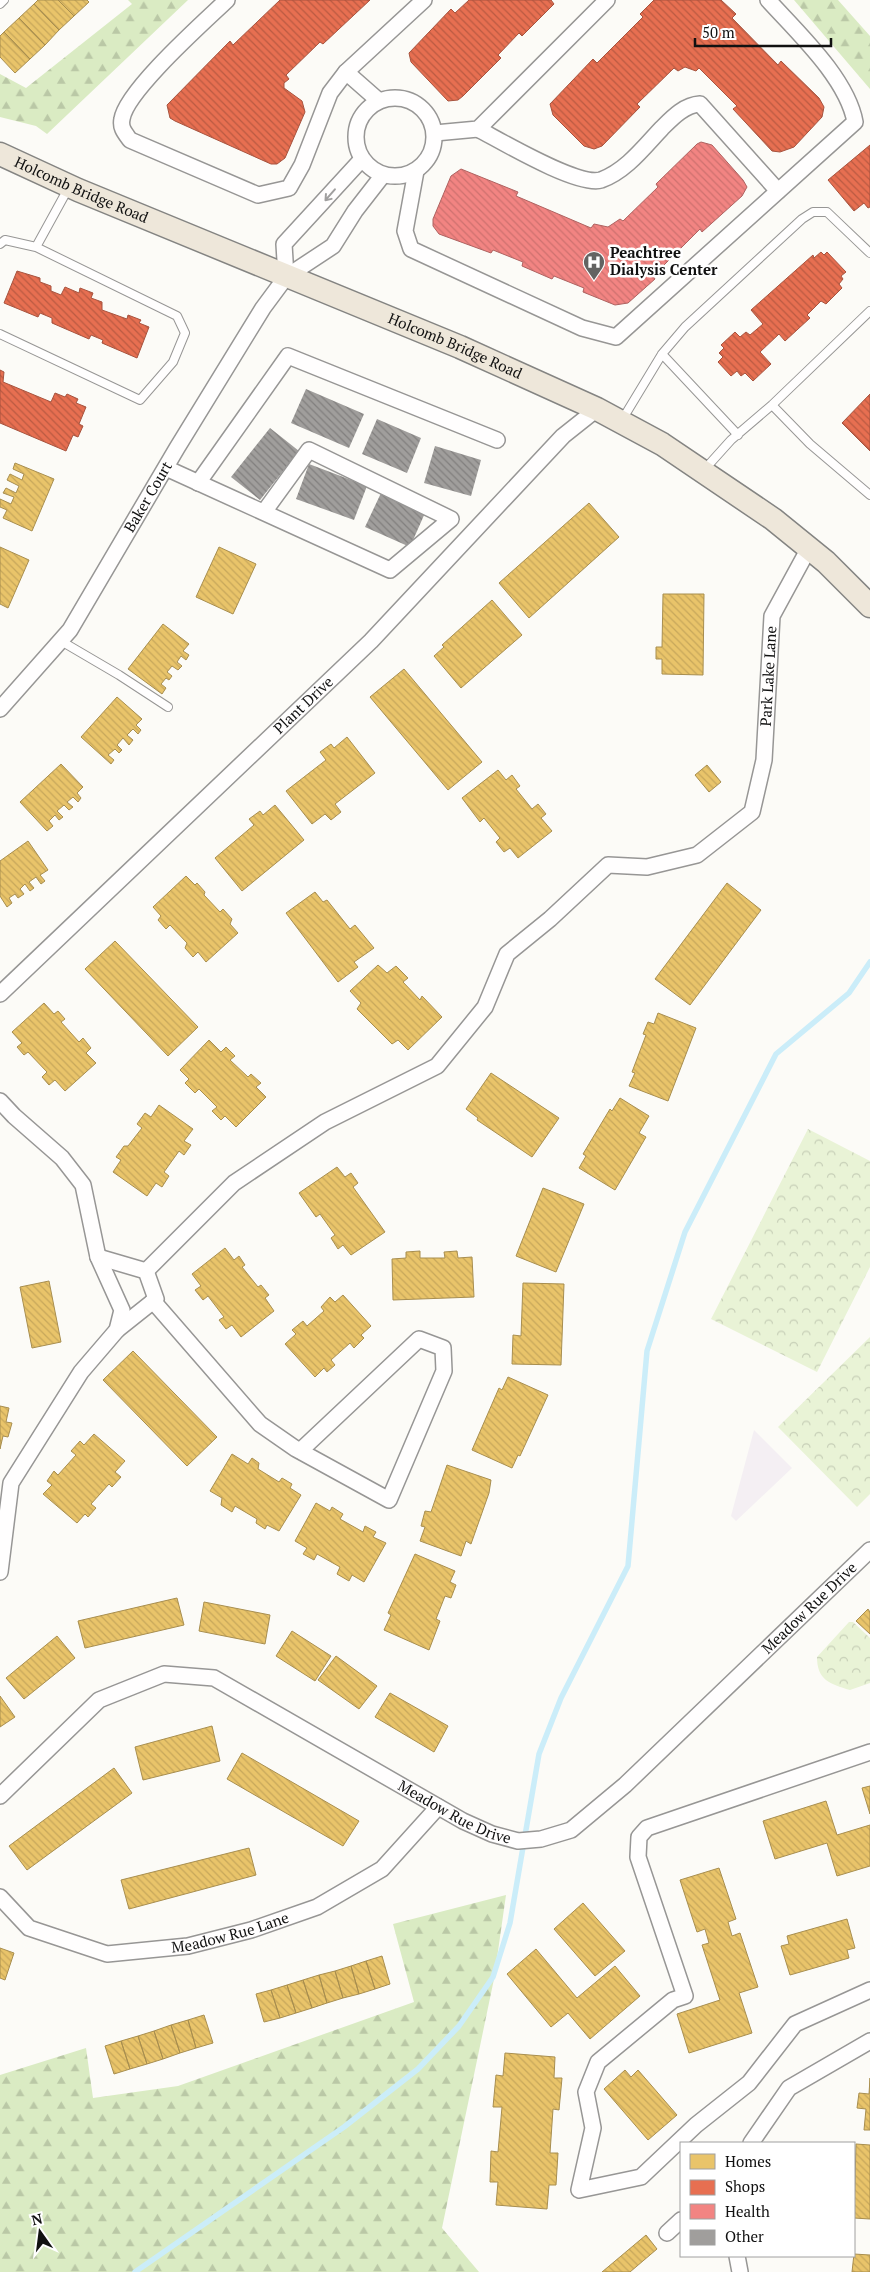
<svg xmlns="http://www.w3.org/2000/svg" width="870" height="2272" viewBox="0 0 870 2272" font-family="'PT Serif',serif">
  <defs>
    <pattern id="forest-firs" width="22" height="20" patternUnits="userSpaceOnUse" patternTransform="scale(1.25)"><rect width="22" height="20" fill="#daebc3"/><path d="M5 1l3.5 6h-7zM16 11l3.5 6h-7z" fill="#bac8a6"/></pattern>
    <pattern id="park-crowns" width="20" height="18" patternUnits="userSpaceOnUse" patternTransform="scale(1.25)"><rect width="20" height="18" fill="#e9f3d6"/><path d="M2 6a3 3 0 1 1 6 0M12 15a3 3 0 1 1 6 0" fill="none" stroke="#c7cfb7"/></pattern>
    <pattern id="homes-back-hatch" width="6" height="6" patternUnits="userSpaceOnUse" patternTransform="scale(1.25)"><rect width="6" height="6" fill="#e9c46a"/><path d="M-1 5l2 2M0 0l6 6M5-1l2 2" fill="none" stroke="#c7a75b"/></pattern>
    <pattern id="shops-back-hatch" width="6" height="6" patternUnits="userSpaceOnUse" patternTransform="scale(1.25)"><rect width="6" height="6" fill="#e76f51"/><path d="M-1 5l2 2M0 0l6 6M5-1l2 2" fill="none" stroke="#ba5a42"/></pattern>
    <pattern id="health-back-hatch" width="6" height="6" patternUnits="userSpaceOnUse" patternTransform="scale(1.25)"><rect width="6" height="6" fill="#f28482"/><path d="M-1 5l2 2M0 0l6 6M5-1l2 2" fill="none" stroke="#ce716f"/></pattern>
    <pattern id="building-back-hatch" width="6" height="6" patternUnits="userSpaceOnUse" patternTransform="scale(1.25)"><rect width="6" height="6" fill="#a09e9c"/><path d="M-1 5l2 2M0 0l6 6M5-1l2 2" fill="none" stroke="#817f7e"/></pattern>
  </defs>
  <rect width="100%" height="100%" fill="#fcfbf7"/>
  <path fill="#f4eff3" d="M754,1430L792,1468L736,1521L731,1516Z"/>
  <path fill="url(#forest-firs)" d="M128,0H188L47,134L36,126L0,117V74L26,88L132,4Z
    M794,0H838L870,36V89Z
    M506,1895L494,1979L442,2228L479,2272H0V2075L86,2048L93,2098L178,2086L414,2002L393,1924Z"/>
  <path fill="url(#park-crowns)" d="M808,1129L870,1161V1267L817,1372L711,1319Z
    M870,1337V1494L857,1507L778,1427Z
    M849,1622H853L870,1638V1683L850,1690C830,1684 817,1680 817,1657Z"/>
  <path fill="url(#homes-back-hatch)" stroke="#a88e4f" d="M38,0H58L74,16L59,30L34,4Z
    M58,0H87L89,2L74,16Z
    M34,4L59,30L45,45L19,18Z
    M19,18L45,45L30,59L4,32Z
    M4,32L30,59L15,73L0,57V36Z
    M15,463L54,479L32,531L3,518L7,510L0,507V499L11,504L14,497L3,493L6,488L16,493L19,486L7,480L10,474L22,480L24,474L13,469Z
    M589,503L619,537L529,618L499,583Z
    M0,547L29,560L8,608L0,604Z
    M219,547L256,564L233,614L196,597Z
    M663,594H704L703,675L662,674V659H656V647H662Z
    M492,600L522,635L461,688L434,656L444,647L442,645Z
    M163,624L189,644L183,651L189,655L186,660L181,656L177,662L182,666L178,670L172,666L167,672L172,676L169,680L166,678L161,684L166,688L162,694L128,669Z
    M404,669L482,762L448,790L370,697Z
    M117,697L142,719L136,725L141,730L138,734L133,729L127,735L133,740L129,745L123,738L117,745L122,750L119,753L115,749L108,755L114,760L111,764L81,737Z
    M347,737L375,773L335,804L341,812L331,820L325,814L312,824L286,791L326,760L320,752L331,744L334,748Z
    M61,764L83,787L77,793L81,798L78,802L73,797L67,802L73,807L69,810L64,805L57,811L63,817L59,820L55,815L49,821L53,826L47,831L20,802Z
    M707,765L721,782L709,792L695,775Z
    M498,770L506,780L512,775L520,786L516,789L532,809L538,804L546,814L541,818L552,831L518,858L510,848L504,852L496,842L500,838L484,818L480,822L462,798Z
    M275,805L304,840L242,891L215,858L254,825L249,819L260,811L263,815Z
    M28,841L48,870L40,875L45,881L41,884L36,877L29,882L34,888L30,891L25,884L20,889L24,894L18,898L15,894L9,898L12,903L7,907L0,896V861Z
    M186,876L195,885L197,883L205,892L204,895L220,912L223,909L232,919L230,924L238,933L206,962L198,952L193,957L185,948L187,943L170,925L166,929L158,920L161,916L153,907Z
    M727,883L761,910L690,1005L655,979Z
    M315,892L323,902L327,900L350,929L355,925L374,948L354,962L358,967L338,982L286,913Z
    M115,941L198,1027L168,1056L85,969Z
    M378,965L387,973L396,966L408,978L403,982L420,1000L422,996L442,1017L408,1050L398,1040L392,1044L357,1009L361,1003L350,991Z
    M44,1003L54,1014L58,1011L65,1019L61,1022L79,1042L83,1038L91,1048L86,1053L96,1063L65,1091L55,1080L49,1085L42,1077L47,1072L28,1052L24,1055L17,1047L22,1043L12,1032Z
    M658,1013L696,1028L668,1101L629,1086L635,1073L632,1072L646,1035L643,1034L648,1022L654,1024Z
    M209,1040L221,1052L226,1047L235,1056L230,1060L248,1077L251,1074L261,1083L256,1087L266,1097L236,1127L225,1116L221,1120L212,1111L217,1107L199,1089L195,1093L185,1083L189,1079L180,1070Z
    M491,1073L559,1118L532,1157L477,1120L478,1118L466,1109Z
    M620,1098L649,1116L639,1133L646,1137L615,1190L579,1168L586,1156L583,1154L610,1109L612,1111Z
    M159,1105L193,1129L184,1141L191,1145L184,1155L179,1151L164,1172L169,1176L162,1187L156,1183L147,1196L113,1172L121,1160L116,1157L124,1146H128L142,1128L137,1124L145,1113L151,1117Z
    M337,1167L345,1177L351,1173L358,1183L353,1187L385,1232L351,1255L343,1245L338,1249L331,1238L335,1235L320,1214L316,1217L299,1193Z
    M543,1188L584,1204L556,1272L516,1256Z
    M225,1248L234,1260L239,1256L245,1265L242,1267L258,1287L261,1285L269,1295L265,1298L274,1311L241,1337L232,1325L226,1329L219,1320L224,1317L208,1296L203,1300L195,1290L201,1286L192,1274Z
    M420,1251V1258H445L444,1252L457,1251L458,1258L472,1257L474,1297L393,1300L392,1259L406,1258V1252Z
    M49,1281L61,1342L32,1348L20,1287Z
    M523,1283L564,1284L561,1365L512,1364L513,1335L521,1336Z
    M343,1295L371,1326L361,1335L364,1338L354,1348L350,1343L331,1360L335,1365L327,1372L324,1368L315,1377L285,1344L296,1334L292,1330L303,1321L307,1326L324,1311L321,1307L330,1297L335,1302Z
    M133,1351L217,1437L187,1466L103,1380Z
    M508,1377L548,1395L520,1456L518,1455L512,1468L472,1450L499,1388L502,1390Z
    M0,1406L9,1408L6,1422L12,1423L8,1437L3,1436L0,1449Z
    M94,1434L125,1461L115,1472L121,1477L112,1487L109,1484L91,1504L96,1508L88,1517L85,1514L77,1523L43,1494L52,1485L47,1481L54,1471L58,1475L76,1455L71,1451L80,1441L84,1445Z
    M232,1454L248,1464L252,1458L259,1463L258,1469L279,1482L282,1478L292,1484L290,1488L301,1495L279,1531L267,1525L265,1529L256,1523L257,1519L235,1506L232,1512L221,1505L222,1498L210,1491Z
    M447,1465L491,1480L489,1493L471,1544L466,1541L461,1556L420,1541L425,1527L421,1526L425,1511L431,1512Z
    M316,1503L330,1511L332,1507L343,1514L340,1519L363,1532L365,1526L376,1532L373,1537L386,1543L364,1582L352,1575L349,1581L337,1574L340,1567L317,1554L314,1560L303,1554L307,1548L295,1541Z
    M415,1554L455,1571L450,1582L456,1585L451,1598L445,1596L436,1619L440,1621L429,1650L384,1630L391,1615L388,1613Z
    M177,1598L184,1625L85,1648L78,1621Z
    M204,1602L270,1615L265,1644L199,1631Z
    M868,1609L870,1612V1634L856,1621Z
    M292,1631L331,1656L315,1681L276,1656Z
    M57,1636L75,1658L24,1699L6,1678Z
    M336,1656L377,1686L359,1709L318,1680Z
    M390,1693L448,1726L434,1752L375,1717Z
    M0,1696L15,1717L0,1727Z
    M212,1726L220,1761L143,1780L135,1747Z
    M242,1753L359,1821L343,1846L227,1779Z
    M114,1768L132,1793L27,1870L9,1846Z
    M870,1786V1814L862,1788Z
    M826,1801L837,1835L870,1825V1866L837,1876L827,1843L775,1859L763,1821Z
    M249,1848L256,1875L129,1909L121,1880Z
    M719,1868L736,1919L728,1922L732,1936L740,1933L758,1987L739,1993L752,2033L689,2053L677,2014L720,2000L702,1945L709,1943L705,1929L697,1932L680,1880Z
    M583,1903L625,1951L595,1976L554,1929Z
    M847,1919L855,1948L847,1950L849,1958L790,1975L781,1946L789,1944L787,1936Z
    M0,1948L14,1953L5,1980L0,1978Z
    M536,1949L577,1998L615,1966L640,1996L590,2039L568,2013L551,2027L507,1974Z
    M382,1956L390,1984L375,1989L366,1961Z
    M366,1961L375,1989L359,1994L351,1966Z
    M351,1966L359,1994L343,1998L335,1971Z
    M335,1971L343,1998L327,2003L319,1975Z
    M319,1975L327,2003L312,2008L303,1980Z
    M303,1980L312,2008L296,2013L287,1985Z
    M287,1985L296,2013L280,2018L271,1990Z
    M271,1990L280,2018L264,2022L256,1994Z
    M204,2015L213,2043L196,2048L188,2020Z
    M188,2020L196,2048L180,2053L171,2025Z
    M171,2025L180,2053L163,2059L154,2031Z
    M154,2031L163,2059L147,2064L138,2036Z
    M138,2036L147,2064L130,2069L121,2041Z
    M121,2041L130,2069L114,2074L105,2046Z
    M505,2053L555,2057L554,2078H562L559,2110L553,2109L550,2153H558L556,2185H549L547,2209L496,2205L498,2182H490L491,2151L498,2152L502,2107H493L496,2075L503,2076Z
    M625,2070L631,2077L638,2070L677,2115L648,2140L604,2089Z
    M870,2078V2130H864L866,2109L857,2108L859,2093L869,2094Z
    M856,2144L870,2145V2219L854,2218Z
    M646,2235L657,2249L630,2272H602Z
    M854,2254L870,2255V2272H852Z"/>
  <path fill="url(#shops-back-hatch)" stroke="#a7533e" d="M280,0H370L323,44L320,42L286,75L289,79L284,83V88L302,101L305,112L285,158L277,164H271L175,121L170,118L167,105L230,41L233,45Z
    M469,0H551L554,4L522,36L519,33L498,55L501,58L463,96L458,100L448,101L411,62L409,53L451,9L455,13Z
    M654,0H721L736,14L732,18L778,65L781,61L819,98L824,107L822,117L794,147L780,152L772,151L733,109L737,106L699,68L696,71L685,67L678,71L674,68L637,104L640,107L602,146L594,149L584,146L553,115L550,104L593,59L597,63L643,17L640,14Z
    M870,145V207L868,208L864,203L854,211L828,180Z
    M821,252L824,255L827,252L846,272L841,276L843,279L839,284L842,288L826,304L821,301L807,315L810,318L785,341L779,334L760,352L771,364L753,381L745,373L741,376L737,371L731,376L718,362L723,357L719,353L724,348L721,345L735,332L740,337L746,332L750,335L763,324L751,310L813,255L814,258Z
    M17,271L40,278V282L51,286V291L61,295L65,287L79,293L80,288L93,293L91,298L102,302V310L127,319L128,315L141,320L139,323L149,327L137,358L102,343L103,340L91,335L89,339L52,323V318L40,313L38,317L4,303Z
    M0,370L4,372L3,382L51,402L55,393L65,397L67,394L78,399L76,403L86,407L79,424L83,426L78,437L73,435L66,451L0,423Z
    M870,394V451L842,423Z"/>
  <path fill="url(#health-back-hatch)" stroke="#ae6260" d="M701,142L712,145L743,180L747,187L742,196L702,232L700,229L653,276L655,279L628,303L615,305L583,292L584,288L554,276L552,279L522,266L523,262L493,250L491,253L439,234L433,226V219L451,176L461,169L518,192L516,196L591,228L594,224L608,227L620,219L623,221L658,187L656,184L697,144Z"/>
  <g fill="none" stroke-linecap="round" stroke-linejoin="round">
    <path stroke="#cbedf9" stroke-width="5.5" d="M135,2272L344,2127L418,2069L459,2026L493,1977L510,1923L539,1754L561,1698L628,1566L647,1351L685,1232L776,1054L849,993L870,962"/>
  </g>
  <path fill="url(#building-back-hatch)" d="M306,389L364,414L349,448L291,423Z
    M377,419L421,438L407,473L362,454Z
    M270,428L299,451L260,500L231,477Z
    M435,446L481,460L471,496L424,483Z
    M309,464L367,486L354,520L296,499Z
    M381,493L425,513L410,547L365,527Z"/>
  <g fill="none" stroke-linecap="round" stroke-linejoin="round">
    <g stroke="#979695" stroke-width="10">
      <path id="lane" d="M0,4L4,0
        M0,244L5,240L36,247L177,316L185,333L173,362L140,400L0,334
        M36,247L69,187
        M662,354L738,435
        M772,405L810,444L870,495
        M622,420L662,354L685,327L802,219L813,212H827L870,253
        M704,470L731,440L772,405L870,311
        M61,641L119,675L168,707"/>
    </g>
    <g stroke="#979695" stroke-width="18">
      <g id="street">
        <path d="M227,0C204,22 126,91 122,119C120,128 125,133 130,140L258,195L289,188L302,165L330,93L346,72L424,0"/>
        <path d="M346,72L379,101"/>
        <circle cx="395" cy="137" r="39"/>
        <path d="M478,129C501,141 578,187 601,180C626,171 644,147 662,128C672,118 684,105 700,104L778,191"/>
        <path d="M435,133L478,129L607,0"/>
        <path d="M416,171L405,231L411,249L582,328L616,337L855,122C847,78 797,32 768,0"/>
        <path d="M286,277L284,244L362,159"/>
        <path d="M166,468L390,570L451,519L309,450L264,512"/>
        <path d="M198,483L288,356L497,440"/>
        <path id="s1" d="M0,709L70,630L177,448L263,308L286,277L333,246L355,211L383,175"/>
        <path id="s2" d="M0,994L371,641L563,436L597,409"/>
        <path d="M0,1101L14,1116L62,1158L83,1185L98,1257L122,1310L117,1330L81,1372L11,1483L0,1572"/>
        <path d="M98,1257L146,1271L156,1299L117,1330"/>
        <path id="s3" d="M146,1271L234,1183L325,1122L437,1066L485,1007L507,954L550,919L608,865L647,867L697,855L752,812L764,760L772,616L809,548"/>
        <path d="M153,1301L260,1424L296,1449L389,1500L444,1371L443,1348L419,1339L300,1451"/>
        <path d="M870,1752L647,1828L639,1837L638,1857L685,1996L673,2000L598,2062L586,2092L593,2128L579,2190L641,2177L696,2125L749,2083L795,2024L870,1990"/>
        <path id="s4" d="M0,1796L99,1700L164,1674L214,1678L463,1821L492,1834L518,1841L541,1839L571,1830L625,1785L870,1550"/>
        <path id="s5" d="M0,1897L29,1928L107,1954L188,1946L251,1930L317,1907L382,1869L438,1807"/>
        <path d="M751,2143L789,2088L870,2041"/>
        <path d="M667,2233L681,2220"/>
        <path d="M737,2256L740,2272"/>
      </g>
    </g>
    <g stroke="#848482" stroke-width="25">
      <g id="primary">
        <path id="s6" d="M0,154L78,190L460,347L597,409L662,444L773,519L826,562L870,606"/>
      </g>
    </g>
    <use href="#lane" stroke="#fffefe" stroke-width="8"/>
    <use href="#street" stroke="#fffefe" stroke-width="15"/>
    <use href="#primary" stroke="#eee7da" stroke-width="22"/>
  </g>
  <defs><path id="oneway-shaft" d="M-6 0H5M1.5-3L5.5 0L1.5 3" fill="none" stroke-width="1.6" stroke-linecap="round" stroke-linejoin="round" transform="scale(1.25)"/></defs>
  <use stroke="#a09f9f" href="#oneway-shaft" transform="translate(330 195) rotate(131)"/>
  <defs>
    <g id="hospital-pin" transform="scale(1.125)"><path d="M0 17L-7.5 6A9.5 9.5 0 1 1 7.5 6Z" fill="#636362" stroke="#fff"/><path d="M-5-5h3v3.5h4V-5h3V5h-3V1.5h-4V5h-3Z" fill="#fff"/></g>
  </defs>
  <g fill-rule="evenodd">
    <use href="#hospital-pin" x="594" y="262"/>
  </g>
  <g text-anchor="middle" stroke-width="5" stroke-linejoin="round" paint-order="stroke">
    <g font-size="15" fill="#111" stroke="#fff">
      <text dy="5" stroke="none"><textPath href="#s6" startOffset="89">Holcomb Bridge Road</textPath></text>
      <text dy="5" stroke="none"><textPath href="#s6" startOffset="494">Holcomb Bridge Road</textPath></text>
      <text dy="5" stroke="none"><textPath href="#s1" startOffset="260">Baker Court</textPath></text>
      <text dy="5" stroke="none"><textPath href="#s3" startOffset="925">Park Lake Lane</textPath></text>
      <text dy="5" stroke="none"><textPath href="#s2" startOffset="419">Plant Drive</textPath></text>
      <text dy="5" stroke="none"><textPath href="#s4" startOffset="984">Meadow Rue Drive</textPath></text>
      <text dy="5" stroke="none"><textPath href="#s4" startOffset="534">Meadow Rue Drive</textPath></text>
      <text dy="5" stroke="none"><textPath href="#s5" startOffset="250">Meadow Rue Lane</textPath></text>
    </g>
    <g font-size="15" font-weight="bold" fill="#111" stroke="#fff" text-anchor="start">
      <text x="610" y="258">Peachtree<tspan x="610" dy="17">Dialysis Center</tspan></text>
    </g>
  </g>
  <rect x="680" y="2142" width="175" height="115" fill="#ffffff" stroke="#a0a0a0"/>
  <rect x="690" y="2154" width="25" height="15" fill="#e9c46a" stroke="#a0a0a0"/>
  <text x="725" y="2167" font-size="15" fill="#111111">Homes</text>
  <rect x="690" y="2180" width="25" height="15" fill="#e76f51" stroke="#a0a0a0"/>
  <text x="725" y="2192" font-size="15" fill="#111111">Shops</text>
  <rect x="690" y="2204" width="25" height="15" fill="#f28482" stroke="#a0a0a0"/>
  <text x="725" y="2217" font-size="15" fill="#111111">Health</text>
  <rect x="690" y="2230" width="25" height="15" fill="#a09e9c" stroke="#a0a0a0"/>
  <text x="725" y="2242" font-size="15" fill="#111111">Other</text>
  <g transform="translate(40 2232) rotate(346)" stroke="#ffffff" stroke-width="4" paint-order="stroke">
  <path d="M0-4L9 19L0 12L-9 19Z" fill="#111111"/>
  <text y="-8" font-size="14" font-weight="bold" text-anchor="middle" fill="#111111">N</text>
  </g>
  <path d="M695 38v8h136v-8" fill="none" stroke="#111111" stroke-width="2.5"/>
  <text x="702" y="38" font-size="15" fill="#111111" stroke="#ffffff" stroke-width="4" paint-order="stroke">50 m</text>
</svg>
